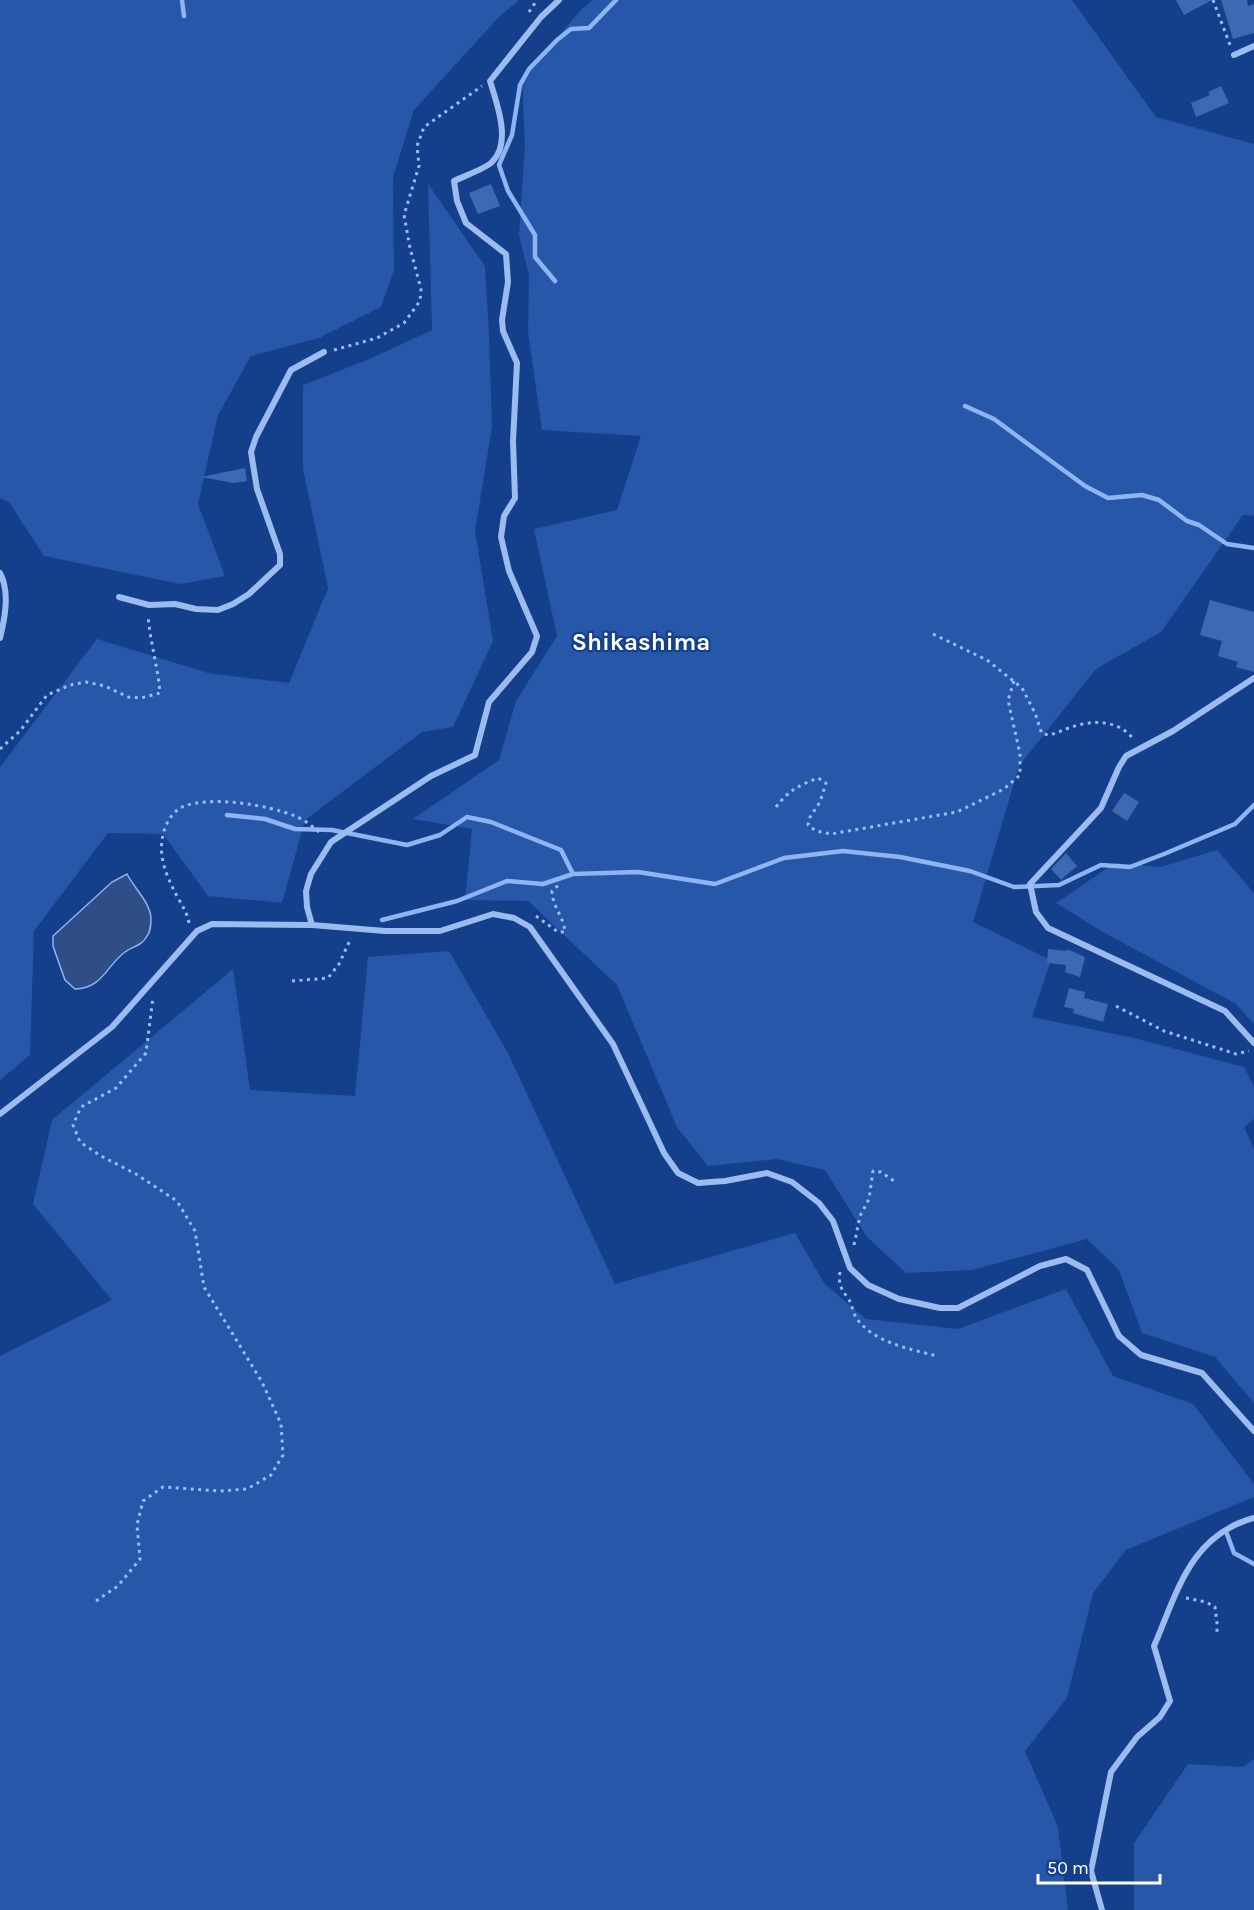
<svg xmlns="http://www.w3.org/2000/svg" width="1254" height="1910" viewBox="0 0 1254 1910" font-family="Karla,sans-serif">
  <rect width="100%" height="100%" fill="#143f8a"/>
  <path fill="#2757a9" d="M0,0H519L498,18L414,110L393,177L394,270L381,307L319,338L251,356L218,415L198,504L225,576L180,584L44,556L9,502L0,498Z
    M593,0H1072L1156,117L1254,144V516L1243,515L1161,632L1096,669L1019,766L973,922L1051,960L1032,1017L1134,1038L1244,1067L1254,1086V1119L1244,1127L1254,1149V1403L1215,1357L1142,1333L1119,1270L1087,1239L972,1270L906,1273L867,1237L825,1170L776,1159L708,1166L677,1127L617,985L528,901L465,900L472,829L413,819L499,760L516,701L557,636L534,529L617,510L641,436L542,430L528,332L529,275L519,235L525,146L522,78L581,10Z
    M428,184L485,266L489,334L492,427L475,531L493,641L453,727L422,732L305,820L282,903L208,896L163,834L108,833L34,931L30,1055L0,1080V767L97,639L208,673L289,683L328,588L303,469V385L367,360L432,330Z
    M1217,850L1254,893V1024L1236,1004L1103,932L1056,903L1115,863L1161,867Z
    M449,951L508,1053L615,1284L795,1233L824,1283L866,1319L958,1329L1066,1289L1113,1376L1193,1404L1254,1484V1497L1126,1550L1093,1593L1067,1698L1025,1751L1058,1827L1068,1910H0V1356L112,1300L33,1204L52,1120L233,969L250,1090L355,1096L368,957Z
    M1254,1759V1910H1134V1843L1188,1764L1243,1767Z"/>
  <path fill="#2f4e87" stroke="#8eb5f2" stroke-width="1.5" d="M127,874C134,888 150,902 151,918C151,923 150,933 147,936C142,946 133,946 125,952C106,966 103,988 75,989L65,980L53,946V936L112,882Z"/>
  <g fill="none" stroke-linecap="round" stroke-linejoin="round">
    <path stroke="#8eb5f2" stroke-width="4.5" d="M182,0L184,16
      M555,281L535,257V235L508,191L499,165L512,135L520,85L529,69L557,40L571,29L589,28L616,0
      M965,406L994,419L1085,486L1108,498L1142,495L1159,500L1187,521L1199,525L1227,544L1254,548
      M227,815L265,819L295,829L332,830L407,845L440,835L467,817L491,822L561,850L573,874
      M382,920L457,901L507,881L543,884L573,874L638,872L715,884L784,858L843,851L900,857L970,871L1014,887L1059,885L1101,865L1130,867L1164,854L1235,824L1254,805
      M1227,1534L1234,1553L1254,1564"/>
  </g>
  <path fill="#3d69b3" d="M1176,0H1212L1184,15Z
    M1221,0H1247L1248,6L1254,4V33L1233,39Z
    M1221,86L1229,103L1196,117L1191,103L1210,95L1208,92Z
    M491,184L500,206L478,214L469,193Z
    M245,468L247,481L234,483L201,477Z
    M1210,600L1254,612V672L1236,667L1238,662L1218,656L1222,641L1200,635Z
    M1124,793L1139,802L1127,821L1112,811Z
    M1066,853L1077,866L1061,880L1051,869Z
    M1048,949L1067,951V949L1085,957L1080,977L1065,972L1066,965L1047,963Z
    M1069,988L1085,992L1084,998L1108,1004L1103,1022L1073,1013L1074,1009L1064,1007Z"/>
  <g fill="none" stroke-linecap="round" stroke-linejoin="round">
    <path stroke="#9cbbef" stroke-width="3" stroke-dasharray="3 4.5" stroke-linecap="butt" d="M1213,0L1230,45
      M529,12L537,0
      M334,350L377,338L404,323L420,301L421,289L410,248L404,215L419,166L417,146L424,127L482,86
      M933,634L987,660L1022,688L1035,713L1042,734C1054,736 1059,731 1069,728C1092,719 1120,720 1134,740
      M0,749L20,731L47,695L70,685L86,682L105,686L128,697L141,698L160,693C158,667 150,642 148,615
      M776,807C789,790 798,786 818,778L826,783L820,802L810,817L808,825L816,831L831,834L957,812L1004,789L1020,775V754L1008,700L1014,681
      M536,916L558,932H565C564,917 552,906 552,891L561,883
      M189,923C187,913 183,907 178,898C169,881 159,861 162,841C163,829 170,813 182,807C210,795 268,805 295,816C305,820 315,828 322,835
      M292,981L328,978L339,964L351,938
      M1116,1006L1164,1031L1236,1054L1249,1051
      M854,1245L860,1216L869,1199L873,1171L881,1172L894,1181
      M840,1272C838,1283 841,1289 848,1298C852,1304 853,1313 857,1319C875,1343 910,1349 937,1356
      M1186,1598L1206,1602L1215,1607L1217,1623V1634
      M96,1601L118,1586L140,1559L137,1525L143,1501L163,1487L220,1491L247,1489L271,1475L283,1455L281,1424L262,1382L204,1287L195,1231L177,1201L136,1174L101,1156L80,1142L73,1125L81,1107L116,1088L146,1053L153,997"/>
    <path stroke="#9cbbef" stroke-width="6" d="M1234,55L1254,46
      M0,573C10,592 5,618 0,638
      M119,597L149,605L175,604L196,609L218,610L233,604L249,594L280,565V554L257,489L251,452L256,437L291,370L324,352
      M1254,678L1173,731L1126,756L1119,767L1101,808L1030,884L1036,912L1048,928L1225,1011L1254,1043
      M312,925L307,907L306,891L311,874L331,842L431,776L475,755L489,702L532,652L537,636L509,571L501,537L504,516L515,498L513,441L517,363L503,331L502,320L508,282L506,254L466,223L457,201L454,181C464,176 485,169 492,162C512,143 497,104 490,81L541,17L559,0
      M0,1114L112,1027L197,931L212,924L312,925L385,931H440L493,914L514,918L530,927L613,1044L664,1153L678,1173L698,1183L725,1181L767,1173L792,1182L819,1203L833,1221L850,1268L868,1285L899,1299L940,1308H958L1040,1266L1066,1259L1087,1270L1119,1336L1141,1355L1202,1373L1254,1431
      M1102,1910L1091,1871L1111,1772L1137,1737L1160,1717L1170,1701L1154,1646C1177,1593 1190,1535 1254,1518"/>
  </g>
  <g text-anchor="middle" stroke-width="4.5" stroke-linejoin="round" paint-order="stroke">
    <g font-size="24" font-weight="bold" fill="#fff" stroke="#143f8a">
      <text x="641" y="650">Shikashima</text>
    </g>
  </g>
  <path d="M1038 1874v9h122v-9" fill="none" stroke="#ffffff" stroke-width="3"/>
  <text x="1047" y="1874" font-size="18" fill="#ffffff" stroke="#143f8a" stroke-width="4.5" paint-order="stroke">50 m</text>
</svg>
